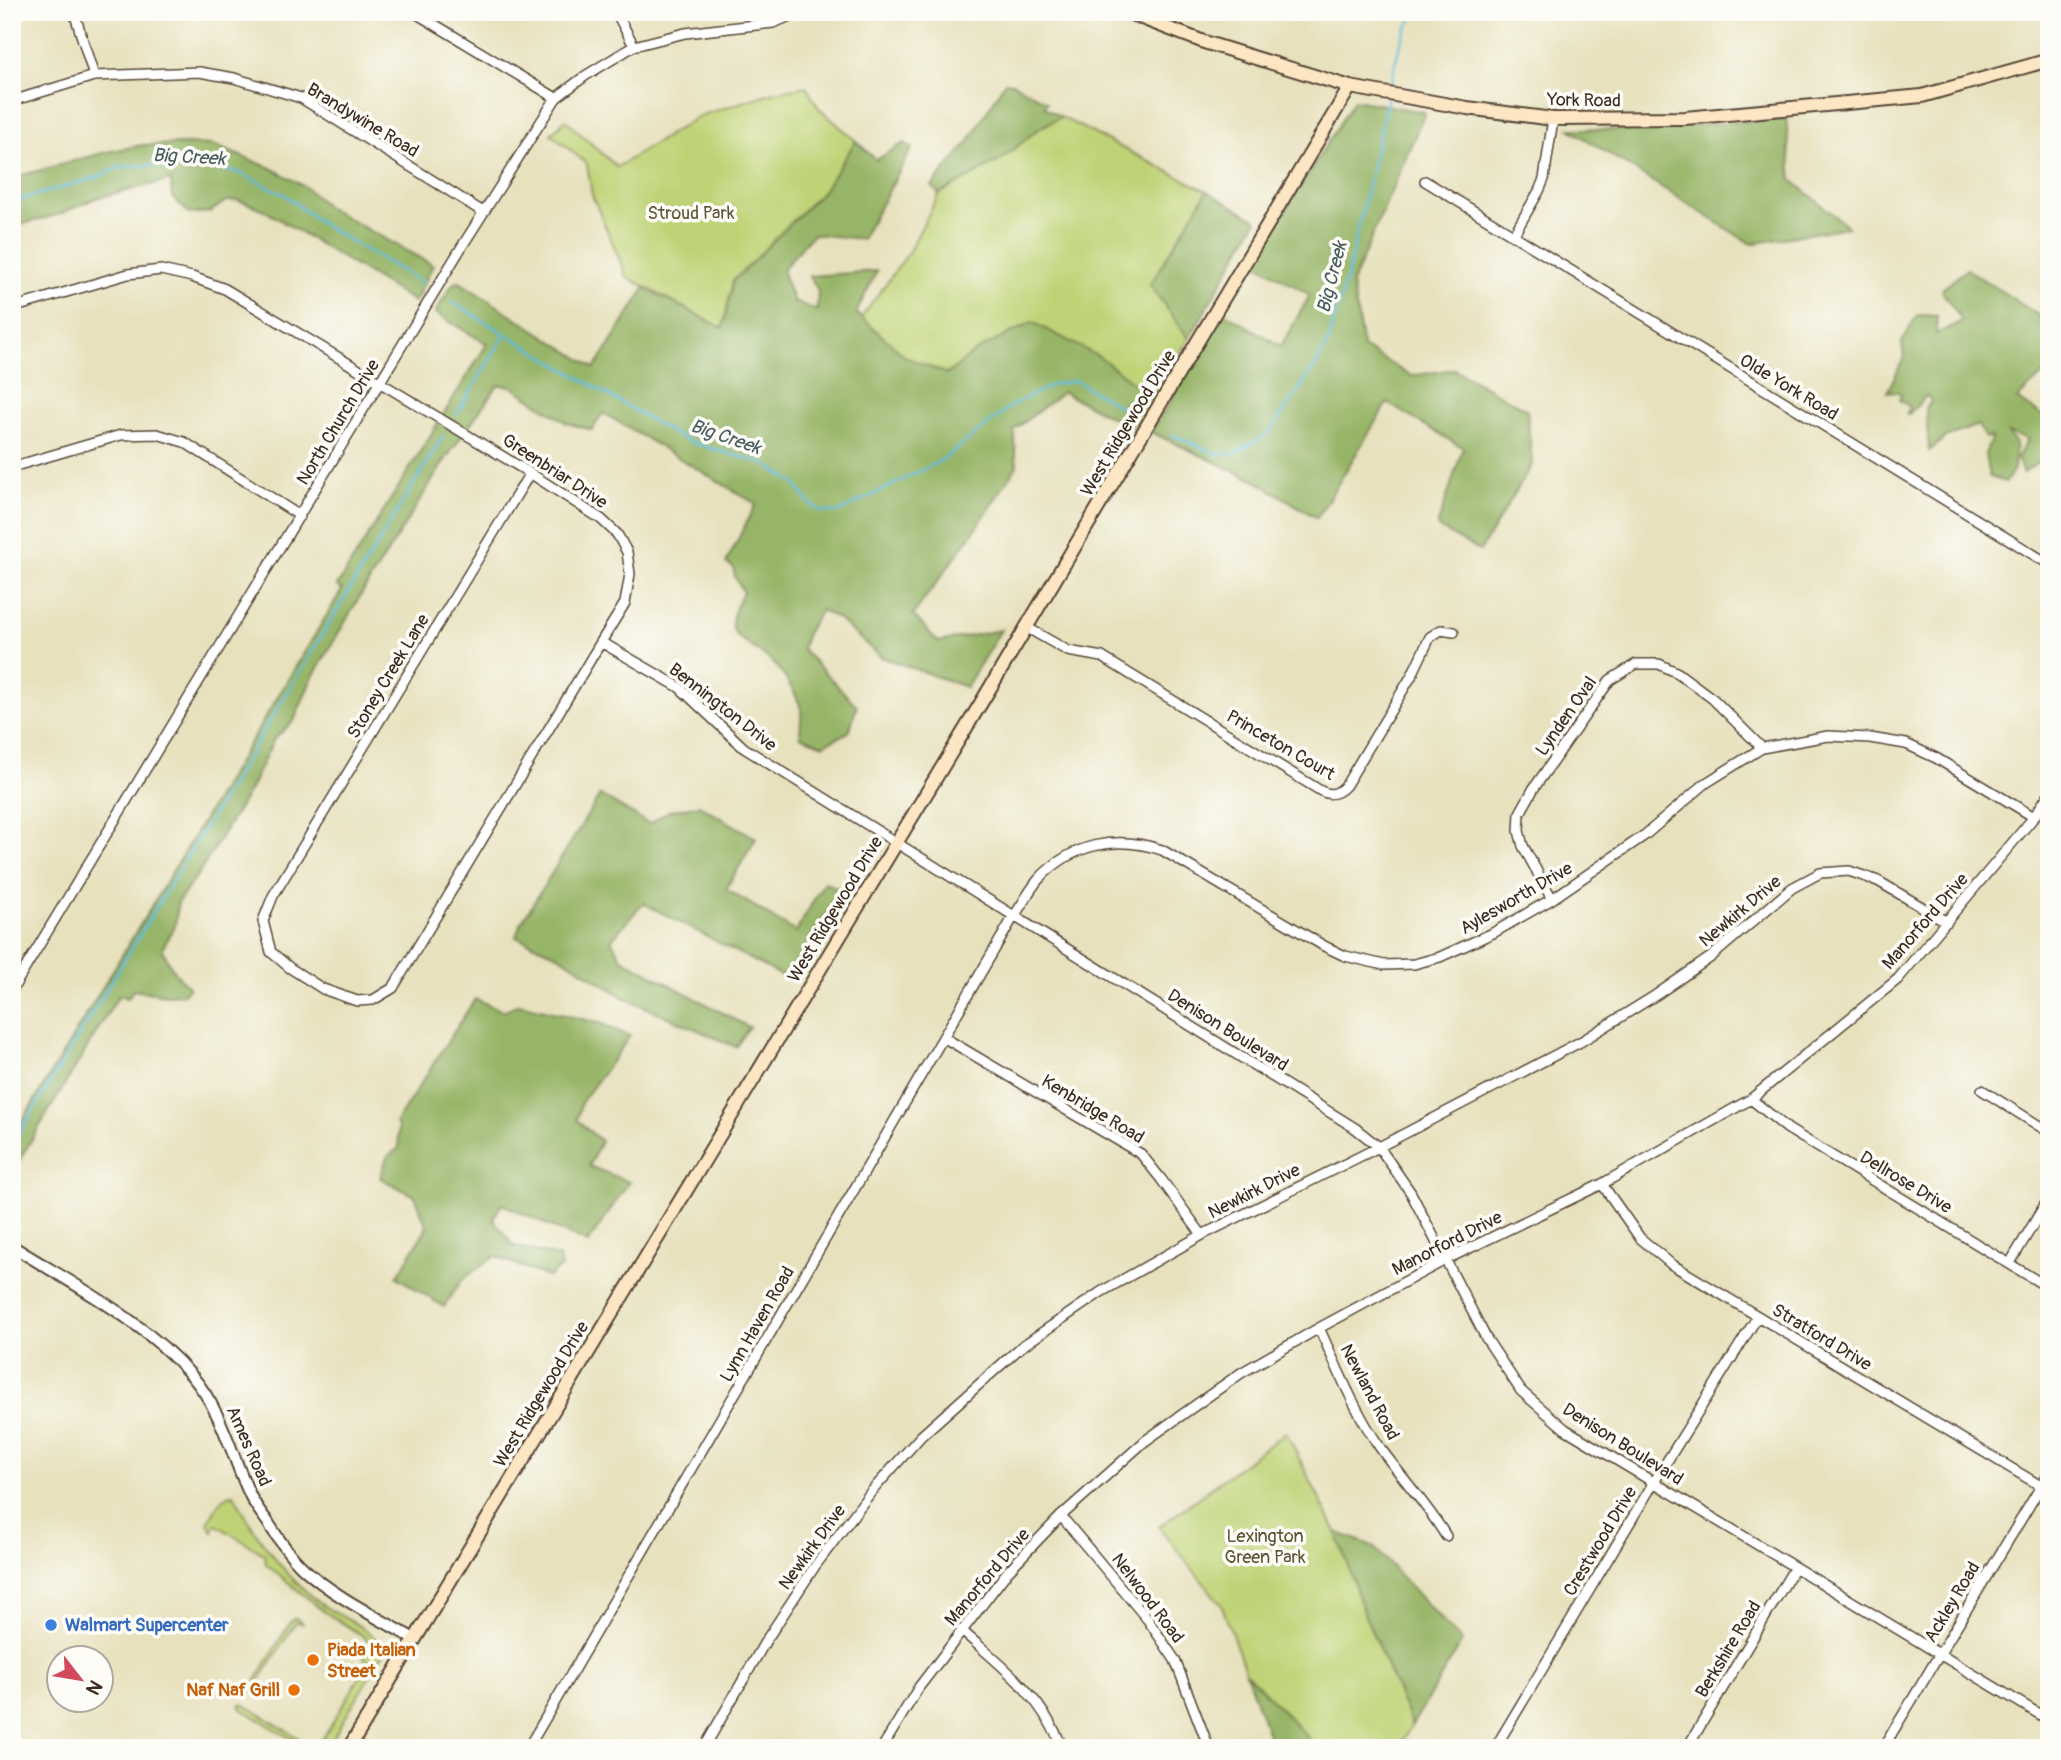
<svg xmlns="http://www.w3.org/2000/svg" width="2061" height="1760" viewBox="0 0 2061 1760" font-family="Pangolin,sans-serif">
  <rect width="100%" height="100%" fill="#fdfcf7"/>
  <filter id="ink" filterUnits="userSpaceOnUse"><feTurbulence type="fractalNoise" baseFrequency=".0143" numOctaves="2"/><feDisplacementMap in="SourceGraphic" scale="14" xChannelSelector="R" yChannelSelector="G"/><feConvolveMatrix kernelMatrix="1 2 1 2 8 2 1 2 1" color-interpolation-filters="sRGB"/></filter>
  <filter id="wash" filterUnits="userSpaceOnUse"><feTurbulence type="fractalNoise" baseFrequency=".00686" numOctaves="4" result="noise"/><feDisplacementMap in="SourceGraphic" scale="28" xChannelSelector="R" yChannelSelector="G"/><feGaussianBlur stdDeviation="1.57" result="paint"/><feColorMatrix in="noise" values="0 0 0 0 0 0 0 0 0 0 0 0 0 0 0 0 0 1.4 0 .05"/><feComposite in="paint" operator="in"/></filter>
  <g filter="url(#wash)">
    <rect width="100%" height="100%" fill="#e7e1bd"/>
    <path fill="#bfd376" stroke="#7d7e4a" stroke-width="2" d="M806,86L819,108L856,141L823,191L733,281L723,329L627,277L592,195L587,164L551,134L565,120L617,167L699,116L774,92Z
      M1061,117L1207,191L1151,285L1189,339L1162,378L1133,428L1124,424L1144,391L976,351L947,374L906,358L861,318L907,255L939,194L1001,160L1039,128Z
      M1286,1432L1336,1532L1351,1574L1354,1576L1353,1580L1366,1618L1412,1725L1398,1748H1318L1246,1673L1222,1606L1159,1527Z
      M234,1494C255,1536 283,1575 321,1604C340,1618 371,1627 383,1648L382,1655L327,1748H317L369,1662L364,1658L368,1646L366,1638L323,1611L266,1564L265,1555L215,1524L213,1532L208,1524C213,1512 220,1497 234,1494Z
      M296,1618L304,1624L296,1622L253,1691L250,1690L291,1621Z
      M242,1704L246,1706L315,1748H296L298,1743L242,1709L240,1705Z"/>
    <path fill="#97b567" stroke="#697042" stroke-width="2" d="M1005,82L1013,83L1047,102L1044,107L1061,117L1039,128L1001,160L939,194L932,186L967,144Z
      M1354,100L1425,112L1352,283L1363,347L1411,376L1454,369L1527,410L1532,465L1480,551L1437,527L1463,448L1387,403L1317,518L1258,482L1151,432L1225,313L1281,346L1310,295L1254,262Z
      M1786,118L1792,180L1848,227L1751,244L1570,129L1635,130Z
      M856,141L876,160L904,143L912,148L862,239L813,234L782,270L794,302L817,310L818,290L809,276L877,271L856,313L907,358L947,374L976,351L1032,322L1100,357L1144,391L1124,424L1063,392L1014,430L1017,466L975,530L913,615L938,642L1001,630L966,687L881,657L838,619L821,610L808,630L802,649L857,706L849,732L823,745L800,736C800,728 802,717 801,709C798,696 780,667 769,659C738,635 719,637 743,592L735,577L733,567L726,563L756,504L603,413L592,430L567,423L511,386L498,385L445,460L359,598L311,680L294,721L274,739L249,791L201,870L178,902L175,926L162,949L174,972L189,987L184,994L167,995L133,990L128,998L119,995L12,1172V1138L342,590L337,586L487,344L435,313L452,285L458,281L595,368L645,288L723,328L733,281L823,191Z
      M188,144L213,145L271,168L305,187L330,209L433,265L415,302L260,208L238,200L226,201L210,212L190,214L172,197L171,180L96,198L60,214L12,227V178L106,152L143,145Z
      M1207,191L1257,220L1189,339L1150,285Z
      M1967,269L2049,322V369L2017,399L2049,420V455L2023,473L2017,458L2028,439L2008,433L2016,444L2014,469L2006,482L1989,477L1985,454L1992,437L1985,438L1978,425L1946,437L1929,451L1926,409L1931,401L1927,395L1908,415L1906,414L1910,407L1899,400L1902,395L1895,391L1887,392L1904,358L1902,342L1917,315L1937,316L1936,334L1962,321L1941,290Z
      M600,795L649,824L669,811L699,805L756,838L726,889L796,932L824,882L841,890L786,978L643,903L611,940L622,959L749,1027L736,1047L625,998L558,955L516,937L520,925Z
      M475,999L503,1011L519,1004L599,1023L630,1036L581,1103L577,1120L601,1141L589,1166L629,1182L588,1243L502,1204L493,1219L514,1246L559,1257L561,1267L548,1277L495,1256L462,1280L444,1307L397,1277L427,1227L415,1196L380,1178L387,1157L399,1148L398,1127L396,1122Z
      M1336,1532L1373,1546L1462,1642L1412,1725L1366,1618Z
      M1246,1673L1318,1748H1273Z"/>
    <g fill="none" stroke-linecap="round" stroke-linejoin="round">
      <path stroke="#5dbcdc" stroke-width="2.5" d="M1390,88C1395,62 1400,35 1416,12
        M12,202L95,178L121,167L173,164L208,167L240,173L285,195L323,225L423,283
        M452,302L674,434L693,443L765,464L794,483L809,503L820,511L837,513L942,460L1013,405L1054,384L1076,381L1131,413
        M456,415L505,334
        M1173,435L1217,454H1234L1269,433L1318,362L1328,342L1348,273L1388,98
        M12,1145L443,436"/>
    </g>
  </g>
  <g filter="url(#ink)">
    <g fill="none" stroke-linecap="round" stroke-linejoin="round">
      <g stroke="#554536" stroke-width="12">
        <path id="minor" d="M74,12L94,76
          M414,12L556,98
          M616,12L634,46
          M12,101L94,76L199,72L234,78L301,98L483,212
          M1425,181L2049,564
          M1513,236L1539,191L1544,179L1553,119
          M12,308L128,274L161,270L192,277L225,289L530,473L601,519L617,534L627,552L630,574L625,603L601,642L393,988L373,1000L357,1001L323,989L290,968L271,952L263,921L273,896L530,473
          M12,467L121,435L157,434L184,442L300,516
          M1026,627L1068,651L1102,657L1321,791C1331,796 1338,794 1346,785L1412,675L1430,637L1441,630L1454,632
          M601,642L679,687L744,748L1355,1128L1379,1147L1411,1193L1486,1338L1521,1391L1565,1429L2049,1720
          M1552,899L1523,846L1519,831L1520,813L1534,788L1610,680L1636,664H1659L1678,673L1713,699L1762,748
          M12,990L461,248L556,98L585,76L634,46L685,33L773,23L800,12
          M943,1037L1141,1154L1161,1179L1202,1235
          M1982,1090L2049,1132
          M1751,1099L1788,1129L2049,1288
          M1602,1184L1640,1238L1671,1264L2049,1491
          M2010,1263L2049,1198
          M1319,1328C1338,1369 1355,1412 1381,1449C1403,1479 1427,1505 1446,1536
          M1061,1516L1148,1620L1175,1660L1209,1748
          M961,1630C1005,1669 1038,1692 1063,1748
          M528,1748L1014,916C1022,905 1029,891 1038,880C1072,843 1116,835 1162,850L1324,946L1345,956L1384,965L1414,964L1440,957L1493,933L1552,899L1645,835L1706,783L1762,748L1828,736L1870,738L1906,744L1936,758L2034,817
          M704,1748L765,1642L815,1566L871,1492L921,1436L1021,1347L1101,1292L1202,1235L1379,1147L1582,1041L1656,995L1711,957L1792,888L1820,873L1849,871L1878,881L1947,922
          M882,1748L919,1687L1008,1571L1061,1516L1145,1441L1241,1373L1319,1328L1447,1259L1602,1184L1751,1099L1898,979L2034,817L2049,794
          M1495,1748L1654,1482L1758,1316
          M1687,1748L1795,1567
          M1883,1748L2049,1473"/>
      </g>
      <g stroke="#554536" stroke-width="14">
        <path id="tertiary" d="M12,1246C74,1285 144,1320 192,1376C222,1411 231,1454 250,1495C254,1504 261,1513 267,1521C277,1537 289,1555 303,1568C335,1597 377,1617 414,1639"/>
      </g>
      <g stroke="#554536" stroke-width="16">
        <path id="secondary" d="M1126,12L1204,42L1350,87L1467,108L1553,119L1685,118L1922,96L2049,60
          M349,1748L981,703L1350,87"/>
      </g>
      <use href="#minor" stroke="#fff" stroke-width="9"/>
      <use href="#tertiary" stroke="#fff" stroke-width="10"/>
      <use href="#secondary" stroke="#fce6c4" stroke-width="12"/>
    </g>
  </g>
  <circle fill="#3f7fe0" stroke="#fdfcf7" stroke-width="2.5" cx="51" cy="1625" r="7"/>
  <g fill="#e8710a" stroke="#fdfcf7" stroke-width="2.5">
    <circle cx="313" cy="1660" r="7"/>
    <circle cx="294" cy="1690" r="7"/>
  </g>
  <g text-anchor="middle" stroke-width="7" stroke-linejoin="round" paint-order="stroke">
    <g font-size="18" fill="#3b2a1e" stroke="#fdfcf7">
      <text transform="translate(1584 100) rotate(1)" y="6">York Road</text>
      <text transform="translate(363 120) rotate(31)" y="6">Brandywine Road</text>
      <text transform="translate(1789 387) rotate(31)" y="6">Olde York Road</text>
      <text transform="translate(338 422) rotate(-59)" y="6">North Church Drive</text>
      <text transform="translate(1128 423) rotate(-59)" y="6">West Ridgewood Drive</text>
      <text transform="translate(555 471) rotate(33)" y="6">Greenbriar Drive</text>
      <text transform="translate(388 676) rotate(-59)" y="6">Stoney Creek Lane</text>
      <text transform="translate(723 707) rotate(38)" y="6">Bennington Drive</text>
      <text transform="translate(1566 716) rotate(-55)" y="6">Lynden Oval</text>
      <text transform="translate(1281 745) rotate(30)" y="6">Princeton Court</text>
      <text transform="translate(1516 898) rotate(-30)" y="6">Aylesworth Drive</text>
      <text transform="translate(835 909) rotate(-59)" y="6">West Ridgewood Drive</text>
      <text transform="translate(1740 911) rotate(-40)" y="6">Newkirk Drive</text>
      <text transform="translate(1925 921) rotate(-49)" y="6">Manorford Drive</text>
      <text transform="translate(1228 1030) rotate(32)" y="6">Denison Boulevard</text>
      <text transform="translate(1093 1109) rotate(31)" y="6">Kenbridge Road</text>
      <text transform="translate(1906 1182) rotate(31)" y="6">Dellrose Drive</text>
      <text transform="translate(1254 1191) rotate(-27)" y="6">Newkirk Drive</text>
      <text transform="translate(1447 1243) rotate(-27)" y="6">Manorford Drive</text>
      <text transform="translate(757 1324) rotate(-60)" y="6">Lynn Haven Road</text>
      <text transform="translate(1822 1337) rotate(31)" y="6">Stratford Drive</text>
      <text transform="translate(1370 1392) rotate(62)" y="6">Newland Road</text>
      <text transform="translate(541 1394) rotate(-59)" y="6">West Ridgewood Drive</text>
      <text transform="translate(1623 1444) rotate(32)" y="6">Denison Boulevard</text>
      <text transform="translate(249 1446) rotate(66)" y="6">Ames Road</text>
      <text transform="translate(1600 1541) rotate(-59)" y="6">Crestwood Drive</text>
      <text transform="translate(812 1547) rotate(-54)" y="6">Newkirk Drive</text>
      <text transform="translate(987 1577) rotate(-50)" y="6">Manorford Drive</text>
      <text transform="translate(1148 1598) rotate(53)" y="6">Nelwood Road</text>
      <text transform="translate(1952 1602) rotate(-59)" y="6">Ackley Road</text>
      <text transform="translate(1728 1649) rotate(-59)" y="6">Berkshire Road</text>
    </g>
    <g font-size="18" fill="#5c5434" stroke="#fdfcf7">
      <text x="691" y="219">Stroud Park</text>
      <text x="1265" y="1542">Lexington<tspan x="1265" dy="21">Green Park</tspan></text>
    </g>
    <g font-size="18" font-weight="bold" fill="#366cbe" stroke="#fdfcf7" text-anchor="start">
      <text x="65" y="1631">Walmart Supercenter</text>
    </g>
    <g font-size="18" font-weight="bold" fill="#c56008" stroke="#fdfcf7" text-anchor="start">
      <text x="327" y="1656">Piada Italian<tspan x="327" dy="21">Street</tspan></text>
      <text x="280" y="1696" text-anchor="end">Naf Naf Grill</text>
    </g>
    <g font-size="19" font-style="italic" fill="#475d60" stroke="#fdfcf7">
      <text transform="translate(189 156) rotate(3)" y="7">Big Creek</text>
      <text transform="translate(1331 277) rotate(-76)" y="7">Big Creek</text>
      <text transform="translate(726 436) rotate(19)" y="7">Big Creek</text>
    </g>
  </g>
  <rect width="2061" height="1760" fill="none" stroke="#fdfcf7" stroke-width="42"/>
  <g transform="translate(80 1679) rotate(121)"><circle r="33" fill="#fdfcf7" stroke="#afa8a0" stroke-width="2"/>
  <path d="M0-5L12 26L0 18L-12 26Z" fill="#d1495b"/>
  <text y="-10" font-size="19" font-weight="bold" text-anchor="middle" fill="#3b2a1e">N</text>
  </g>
</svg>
